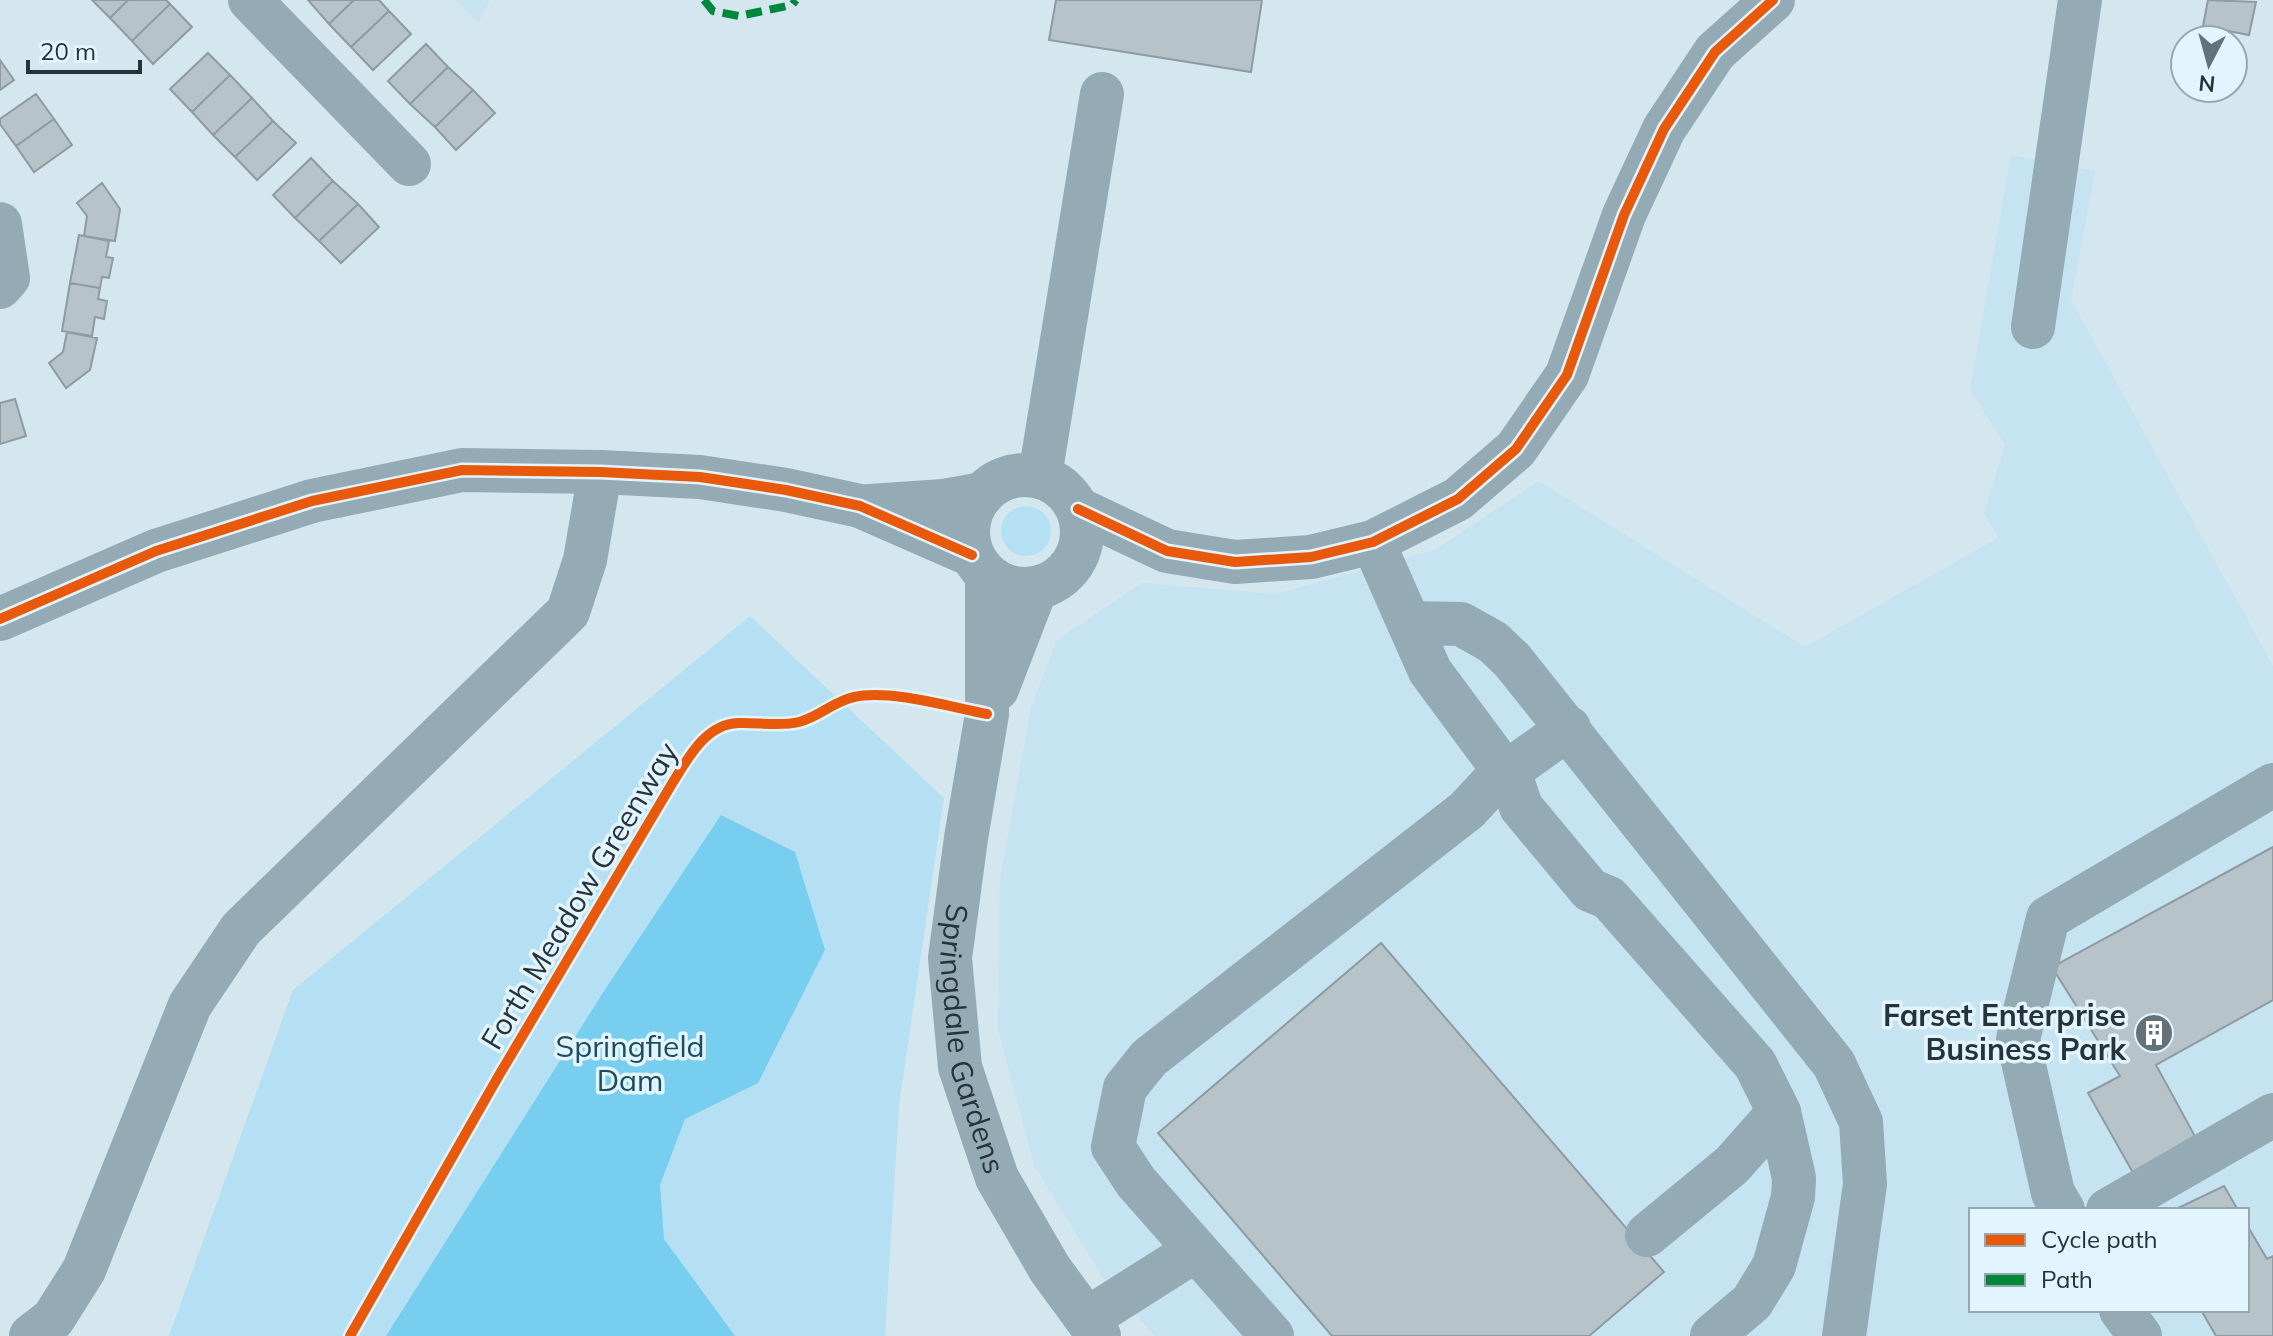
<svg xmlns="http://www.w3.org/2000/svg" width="2273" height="1336" viewBox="0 0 2273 1336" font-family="Mulish,sans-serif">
  <rect width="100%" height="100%" fill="#d4e6ee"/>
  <path fill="#c5e3f1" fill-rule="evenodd" d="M456,0H490L478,22Z
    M2011,155L2095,171L2071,300L2273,666V1336H1155L1103,1278L1034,1165L998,1029L1000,880L1031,708L1057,640L1142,583L1276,594L1435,550L1539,481L1805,647L1998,538L1984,513L2005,445L1970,390ZM1971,1210H2247V1310H1971Z"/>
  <path fill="#b5e0f3" d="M1001 531a25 25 0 1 1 50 0a25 25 0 1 1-50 0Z
    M750,616L944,798L899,1105L885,1336H169L293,990Z"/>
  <path fill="#78ceef" d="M721,815L795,852L825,950L758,1083L685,1119L660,1185L664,1239L735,1336H386L604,991Z"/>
  <path fill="#b6c4ca" stroke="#8e9ba1" stroke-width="2" d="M92,0H128L110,18Z
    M128,0H166L170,4L132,41L110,18Z
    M308,0H354L329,24Z
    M354,0H379L389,11L351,47L329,24Z
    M1056,0H1262L1251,72L1049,40Z
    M2208,0L2256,2L2249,35L2203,26Z
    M170,4L192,27L153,64L132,41Z
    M389,11L411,34L373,70L351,47Z
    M426,44L448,67L410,104L388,81Z
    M208,53L230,75L192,112L170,89Z
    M0,60L14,80L0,90Z
    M448,67L473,90L435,127L410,104Z
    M230,75L252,98L213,135L192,112Z
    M473,90L495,113L456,150L435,127Z
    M36,94L54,119L16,146L0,124V119Z
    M252,98L273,121L235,157L213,135Z
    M54,119L72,145L34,172L16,146Z
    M273,121L296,143L257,180L235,157Z
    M311,158L333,181L295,218L273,195Z
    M333,181L358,204L319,241L295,218Z
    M102,183L120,209L115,241L84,236L87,216L77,203Z
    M358,204L379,227L341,263L319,241Z
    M79,235L109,241L106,257L113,258L109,278L102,277L100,288L70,283Z
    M70,283L100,288L98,299L107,301L104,319L95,317L92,336L62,331Z
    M67,332L97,338L90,370L66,388L49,363L63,352Z
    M15,399L26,436L0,444V403Z
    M2273,847V1000L2156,1065L2203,1151L2141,1187L2088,1093L2120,1076L2052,967Z
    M1381,943L1664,1272L1589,1336H1332L1158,1133Z
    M2224,1186L2238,1210H2174Z
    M2247,1225L2267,1259L2273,1256V1336H2216L2201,1310H2247Z"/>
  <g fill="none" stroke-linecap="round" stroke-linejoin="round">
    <g stroke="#94abb5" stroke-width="44">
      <path d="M250,0L409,164"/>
      <path d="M0,224L8,278L0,287"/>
      <path d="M2033,327L2080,0"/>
      <circle cx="1025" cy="532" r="57"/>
      <path d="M1040,476L1102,94"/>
      <path d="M870,506L944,501L983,494"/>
      <path d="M1078,509L1167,551L1235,562L1311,557L1373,542L1458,499L1516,449L1567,375L1624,215L1664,129L1715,52L1773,0"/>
      <path d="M1373,542L1430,671L1513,783L1521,807L1590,890L1609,898L1755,1064L1779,1112L1794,1178L1793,1197L1774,1266L1752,1302L1712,1336"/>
      <path id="s1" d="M987,576V714L966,838L950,958L960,1067L997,1178L1050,1269L1099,1336"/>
      <path d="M0,619L156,551L312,501L462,470L600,472L700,477L786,490L860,506L972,555"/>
      <path d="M1409,623L1461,624L1493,642L1512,660L1834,1064L1861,1122L1865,1184L1844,1336"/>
      <path d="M997,689L1036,588"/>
      <path d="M2063,1210L2053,1193L2018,1039L2048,918L2273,785"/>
      <path d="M2108,1210L2273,1115"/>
      <path d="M1647,1235L1732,1165L1779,1112"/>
      <path d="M2121,1310L2140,1336"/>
      <path d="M1087,1319L1196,1250"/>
      <path d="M31,1336L53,1319L84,1270L190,1005L241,929L568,612L585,560L600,472"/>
      <path d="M1272,1336L1136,1182L1113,1147L1125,1088L1149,1058L1467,810L1493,782L1569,728"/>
    </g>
    <path stroke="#00873e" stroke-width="8" stroke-dasharray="16 8" stroke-linecap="butt" d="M704,0L713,11L739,16L792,5L796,0"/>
    <g stroke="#e2f4fd" stroke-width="15">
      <path id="cycleway" d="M1078,509L1167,551L1235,562L1311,557L1373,542L1458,499L1516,449L1567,375L1624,215L1664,129L1715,52L1773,0
        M0,619L156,551L312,501L462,470L600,472L700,477L786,490L860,506L972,555
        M350,1336L498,1077L673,782C688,758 706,724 738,723C758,722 778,727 799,722C819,717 834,701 854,697C890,689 950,707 987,714"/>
    </g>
    <use href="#cycleway" stroke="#e8590c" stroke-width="10"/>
  </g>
  <defs>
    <g id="building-disc" transform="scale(2)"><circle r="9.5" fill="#637278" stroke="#e2f4fd"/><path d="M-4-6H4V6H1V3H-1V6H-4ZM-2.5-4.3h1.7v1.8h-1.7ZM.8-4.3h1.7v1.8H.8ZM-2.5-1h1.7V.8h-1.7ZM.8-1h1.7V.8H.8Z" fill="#fff"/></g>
  </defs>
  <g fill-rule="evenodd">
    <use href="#building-disc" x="2154" y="1033"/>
  </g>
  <g text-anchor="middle" stroke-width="7" stroke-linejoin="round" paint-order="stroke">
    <g font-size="30" fill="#263338" stroke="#e2f4fd">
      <text transform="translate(580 896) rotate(-59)" y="10">Forth Meadow Greenway</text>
      <text dy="10" stroke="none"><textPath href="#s1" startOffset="468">Springdale Gardens</textPath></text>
    </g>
    <g font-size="30" font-weight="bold" fill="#263338" stroke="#e2f4fd" text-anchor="end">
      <text x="2126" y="1026">Farset Enterprise<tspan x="2126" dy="34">Business Park</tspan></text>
    </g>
    <g font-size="30" fill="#1b4c5f" stroke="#e2f4fd">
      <text x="630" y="1057">Springfield<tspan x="630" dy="34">Dam</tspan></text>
    </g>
  </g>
  <rect x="1969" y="1208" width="280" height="104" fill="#e2f4fd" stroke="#97a7ae" stroke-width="2"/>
  <rect x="1985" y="1234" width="40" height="12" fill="#e8590c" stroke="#97a7ae" stroke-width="2"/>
  <text x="2041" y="1248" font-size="24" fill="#263338">Cycle path</text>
  <rect x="1985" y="1274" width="40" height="12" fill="#00873e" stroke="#97a7ae" stroke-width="2"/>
  <text x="2041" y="1288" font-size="24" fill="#263338">Path</text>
  <g transform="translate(2209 64) rotate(186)"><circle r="38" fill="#e2f4fd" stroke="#97a7ae" stroke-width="2"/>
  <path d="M0-6L14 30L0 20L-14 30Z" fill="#637278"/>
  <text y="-12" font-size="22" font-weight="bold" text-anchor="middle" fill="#263338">N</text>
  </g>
  <path d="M28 60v12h112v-12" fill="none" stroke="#263338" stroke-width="4"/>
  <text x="40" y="60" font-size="24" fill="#263338" stroke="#e2f4fd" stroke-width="6" paint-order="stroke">20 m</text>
</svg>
